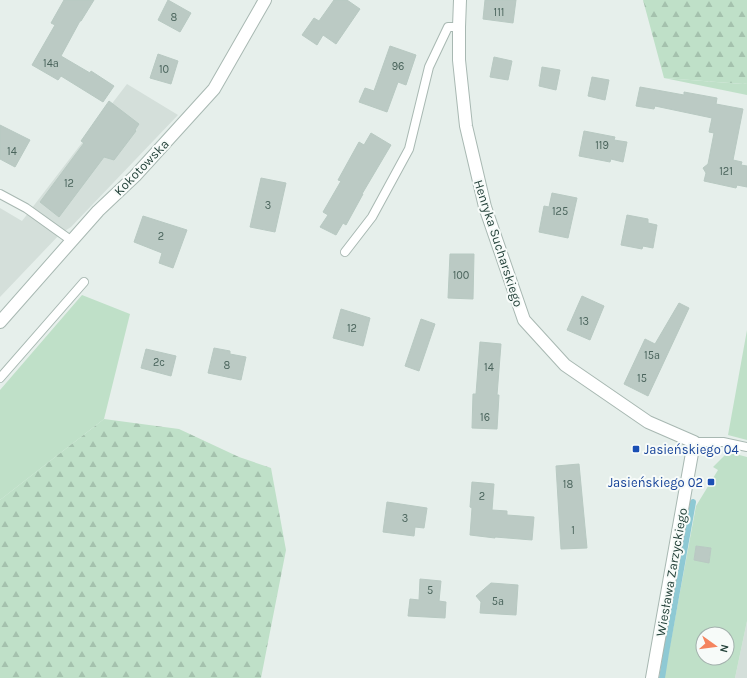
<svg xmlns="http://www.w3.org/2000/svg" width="747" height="678" viewBox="0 0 747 678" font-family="Karla,sans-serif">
  <defs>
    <pattern id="forest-firs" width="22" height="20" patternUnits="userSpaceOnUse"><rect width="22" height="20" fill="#bfe0c8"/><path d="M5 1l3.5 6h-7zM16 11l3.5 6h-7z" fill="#a4c1ad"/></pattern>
  </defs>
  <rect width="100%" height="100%" fill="#e6efeb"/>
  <path fill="#d4dfda" d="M127,84L178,115L71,227L60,234L0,297V208L22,221Z
    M747,621V678H735Z"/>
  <path fill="#bfe0c8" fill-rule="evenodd" d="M664,78L742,84L747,83V95Z
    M82,295L130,314L104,419L0,500V390Z
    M747,330V440L728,435Z
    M728,452L747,457V621L735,678H664L696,506L718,470L713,467ZM696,546L711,548L709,562L694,560ZM703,634H727V658H703Z"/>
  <path fill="url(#forest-firs)" d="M643,0H747V83L743,84L664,78Z
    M104,419L179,429L239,457L271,468L286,550L261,678H0V500Z"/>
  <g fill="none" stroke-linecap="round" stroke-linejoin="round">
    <path stroke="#8ec9d4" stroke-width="6" d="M662,678L666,653L693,502"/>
  </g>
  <path fill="#bbcac4" stroke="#b8c9c2" d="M64,0H94L81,21H80L61,56L90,73L91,71L114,86L103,102L61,76L58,80L32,65L55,25L51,23Z
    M168,0L191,13L180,32L158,20Z
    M334,0H347L360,9L336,44L323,35L317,45L302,35L314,18L319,21Z
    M485,0H516L513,23L483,19Z
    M390,46L416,55L406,85L398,82L387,112L359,102L365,88L374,91Z
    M158,54L178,61L171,84L150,78Z
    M494,57L512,61L508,80L490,77Z
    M542,67L560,70L556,90L539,86Z
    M592,77L609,80L605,100L588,96Z
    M640,87L684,95V92L717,98L716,104L743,109L733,160L742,162L741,165L747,166V187L737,185L736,188L704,181L706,173L703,168L708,164L714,133L709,132L712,118L655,106L654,109L636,106Z
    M109,101L139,124L135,130L136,131L114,160L104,157L59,217L40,202L84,143L81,141Z
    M0,125L30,140L15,167L0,159Z
    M584,131L615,137L614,140L627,142L623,162L611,159L610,162L579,156Z
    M371,133L391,145L362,194H363L346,225L343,223L336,235L320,227L328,215L323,212L341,181L338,180L359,142L364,145Z
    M261,178L286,183L275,232L250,227Z
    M552,193L577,198L568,238L539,232L544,206L549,207Z
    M627,215L648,219V223L657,225L653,248L643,246L642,249L621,245Z
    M143,216L187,230L173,268L159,263L162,253L134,242Z
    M450,254H474L473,299L448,298Z
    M582,296L604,306L590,340L567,330Z
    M679,303L689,308L648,396L624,384L645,339L655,344Z
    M341,309L370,318L363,346L333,338Z
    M421,319L435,324L419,371L405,366Z
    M480,342L501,344L497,395H499L497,429L472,428L473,394H476Z
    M214,348L230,351V354L246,357L241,380L208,373Z
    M146,349L176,356L171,376L141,368Z
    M579,464L587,548L561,549L556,466Z
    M472,482L494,484L492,510L507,511V515L534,517L532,540L495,537V538L470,535L472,508L470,507Z
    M387,502L427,508L424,528L415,527L414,536L383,532Z
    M696,546L711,548L709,563L694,560Z
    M420,579L441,581L439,601L446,602L445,618L408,616L410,599L419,600Z
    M491,583L518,585L516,615L480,613L481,602L476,596Z"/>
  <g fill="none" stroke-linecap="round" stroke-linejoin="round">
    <g stroke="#a8b8b2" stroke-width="10">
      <path id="service" d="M0,194L26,208L72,241
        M345,252L372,217L409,149L429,67L448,27H459
        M0,378L84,282
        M694,442H723L747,447"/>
    </g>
    <g stroke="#a8b8b2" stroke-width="14">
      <path id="minor" d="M460,0L459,27V60L466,126L485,207L524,320L565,365L648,422L694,442L652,678"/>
    </g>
    <g stroke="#a8b8b2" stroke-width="14">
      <path id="tertiary" d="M0,322L98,211L135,176L214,89L265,0"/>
    </g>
    <use href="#service" stroke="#fff" stroke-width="8"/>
    <use href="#minor" stroke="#fff" stroke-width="12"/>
    <use href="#tertiary" stroke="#fff" stroke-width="12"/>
  </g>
  <g fill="#1a4fb4" stroke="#f7fbf9" stroke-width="1.5">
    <rect x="632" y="445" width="8" height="8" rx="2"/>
    <rect x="707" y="478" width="8" height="8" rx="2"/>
  </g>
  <g text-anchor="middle" stroke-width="4" stroke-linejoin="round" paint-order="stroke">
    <g font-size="11" fill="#4a645c">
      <text x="499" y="16">111</text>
      <text x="174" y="21">8</text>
      <text x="51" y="67">14a</text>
      <text x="398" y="70">96</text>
      <text x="164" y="73">10</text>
      <text x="602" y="149">119</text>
      <text x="12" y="155">14</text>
      <text x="726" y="175">121</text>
      <text x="69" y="187">12</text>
      <text x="268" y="209">3</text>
      <text x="560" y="215">125</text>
      <text x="161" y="240">2</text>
      <text x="461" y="279">100</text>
      <text x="584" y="325">13</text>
      <text x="352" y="332">12</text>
      <text x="652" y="359">15a</text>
      <text x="159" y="366">2c</text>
      <text x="227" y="369">8</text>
      <text x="489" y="371">14</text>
      <text x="642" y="382">15</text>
      <text x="485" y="421">16</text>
      <text x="568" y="488">18</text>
      <text x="482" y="500">2</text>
      <text x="405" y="522">3</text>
      <text x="573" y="534">1</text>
      <text x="430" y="594">5</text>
      <text x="498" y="605">5a</text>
    </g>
    <g font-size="13" fill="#24423a" stroke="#f7fbf9">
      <text transform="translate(141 167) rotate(-46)" y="5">Kokotowska</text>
      <text transform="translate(499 243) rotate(72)" y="5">Henryka Sucharskiego</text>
      <text transform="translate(671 572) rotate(-80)" y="5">Wiesława Zarzyckiego</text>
    </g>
    <g font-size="13" fill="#164399" stroke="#f7fbf9" text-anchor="start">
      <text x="644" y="454">Jasieńskiego 04</text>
      <text x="703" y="487" text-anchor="end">Jasieńskiego 02</text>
    </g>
  </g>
  <g transform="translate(715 646) rotate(104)"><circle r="19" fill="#f7fbf9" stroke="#a3b1ad"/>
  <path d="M0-3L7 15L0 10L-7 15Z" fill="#f4845f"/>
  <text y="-6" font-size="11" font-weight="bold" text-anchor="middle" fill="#24423a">N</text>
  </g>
</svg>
